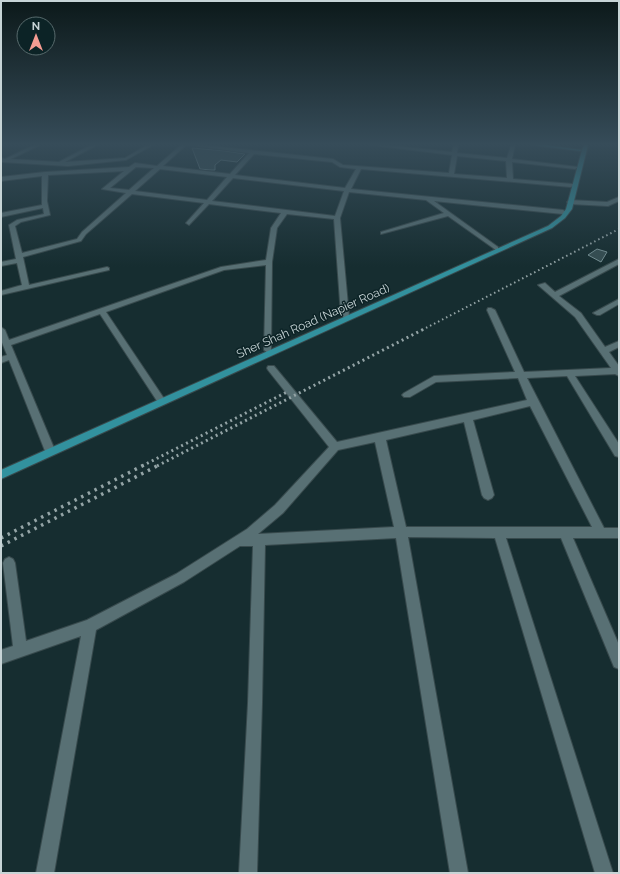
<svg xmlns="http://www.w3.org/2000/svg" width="620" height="874" viewBox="0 0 620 874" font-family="Raleway,sans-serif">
  <rect width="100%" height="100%" fill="#162d30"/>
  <path fill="#354d51" stroke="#769094" d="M192,148L225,151L245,154L237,162L221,160L215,165V170H211L200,169Z
    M597,249L607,252L601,262L588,255Z"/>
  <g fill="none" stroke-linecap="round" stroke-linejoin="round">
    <g stroke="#384a4d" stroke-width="2">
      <path id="minor" d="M34,145H40L11,159L59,162L91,145H97L65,162L125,158L147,145H153L126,160L68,166L1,162V158L5,159Z
        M181,145H186L163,166L230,174L249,153L189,145H204L333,159L343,165L449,173L452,155L371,145H387L452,152L454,145H458L457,153L507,158L511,145H515L512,159L578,167L575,169L512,162L513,179L573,184L574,185L571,187L361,169L351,189L563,210L566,212L563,214L434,201L498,247V249L496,250L448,216L381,234V232L444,213L426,200L349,192L340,218L349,316L345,318L341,316L334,219L287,214L277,228L272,262L271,352L268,353L264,350L266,265L224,270L106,312L163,397L165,399L163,401H157L100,314L11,345L54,448L53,451H45L9,360L1,363V357L7,355L1,340V327L5,330L9,340L221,267L266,260L271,228L281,213L209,204L189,225L186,223L204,203L132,194L86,234L81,241L23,257L29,285L107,267L109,268V270L1,295V291L22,285L17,263L1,266V262L16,259L9,225L17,220L44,214L43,208L1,217V213L42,205V176L1,181V177L45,172L129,167L135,163L157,166ZM254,154L332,162L340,167L356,169L345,188L235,175ZM457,156L506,161L507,178L454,174ZM136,167L154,168L129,190L110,188ZM160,169L227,177L207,200L135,191ZM124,171L102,189L126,193L82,232L77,239L22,253L15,226L21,222L50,215L47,201L48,175ZM233,178L344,191L335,216L212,201Z
        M619,197V201L608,206L570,204L567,202L570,200L607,202Z
        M619,259V264L559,296L581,313L605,347L619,341V347L609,352L619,366V376L615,374L575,376L619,444V457L615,456L567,376L527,378L604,528H619V538H573L619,645V669L614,667L561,538H506L613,873H595L495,538L408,537L468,873H450L396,538L265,545L262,703L257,873H239L248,703L253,546H240L184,582L96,630L54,873H36L81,636L1,664V650L13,646L3,563L5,559L9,557L13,559L15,563L26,641L87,620L176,574L247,529L275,505L329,447L268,370L267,368L268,366H274L337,442L527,400L518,378L436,382L410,397H404L402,395L404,393L434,376L515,372L487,310L488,308H491L495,310L524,372L611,368L575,317L538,285L545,283L555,292ZM530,406L592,527H406L386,440L464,422L482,495L484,498L488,500L492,498L494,495L473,420ZM375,442L394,527L258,534L283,513L338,450Z
        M619,299V304L600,315H597L593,313Z"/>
    </g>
    <g stroke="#384a4d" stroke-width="2">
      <path id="major" d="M531,145H547L582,150L584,145H588L572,209L565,218L552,228L1,479V470L548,226L561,216L566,209L582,150L580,151Z"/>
    </g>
    <use href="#minor" fill="#587074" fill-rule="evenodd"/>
    <use href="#major" fill="#32919e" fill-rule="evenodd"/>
    <path stroke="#94a4a6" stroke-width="2" stroke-dasharray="1.5 3" stroke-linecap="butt" d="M422,330L619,229"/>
    <path stroke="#94a4a6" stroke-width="3" stroke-dasharray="2 3.5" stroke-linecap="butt" d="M142,466L287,392
      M157,466L424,329"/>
    <path stroke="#94a4a6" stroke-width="3.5" stroke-dasharray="2.5 5" stroke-linecap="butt" d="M1,538L144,465
      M1,546L159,465"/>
  </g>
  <linearGradient id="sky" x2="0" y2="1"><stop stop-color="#0c191a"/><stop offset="0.54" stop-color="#364c59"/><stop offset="1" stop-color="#364c59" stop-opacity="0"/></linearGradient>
  <rect width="620" height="267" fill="url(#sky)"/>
  <g text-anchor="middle" stroke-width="3" stroke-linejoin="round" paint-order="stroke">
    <g font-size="12" fill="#c7d4d6" stroke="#0c2326">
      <text transform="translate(313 321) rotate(-24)" y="4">Sher Shah Road (Napier Road)</text>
    </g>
  </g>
  <rect width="620" height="874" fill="none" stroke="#c7d4d6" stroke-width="4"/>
  <g transform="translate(36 36)"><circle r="19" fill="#0c2326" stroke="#576a6c"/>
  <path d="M0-3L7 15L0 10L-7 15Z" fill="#f59c92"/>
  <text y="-6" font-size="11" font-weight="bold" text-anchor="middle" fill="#c7d4d6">N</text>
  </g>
</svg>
